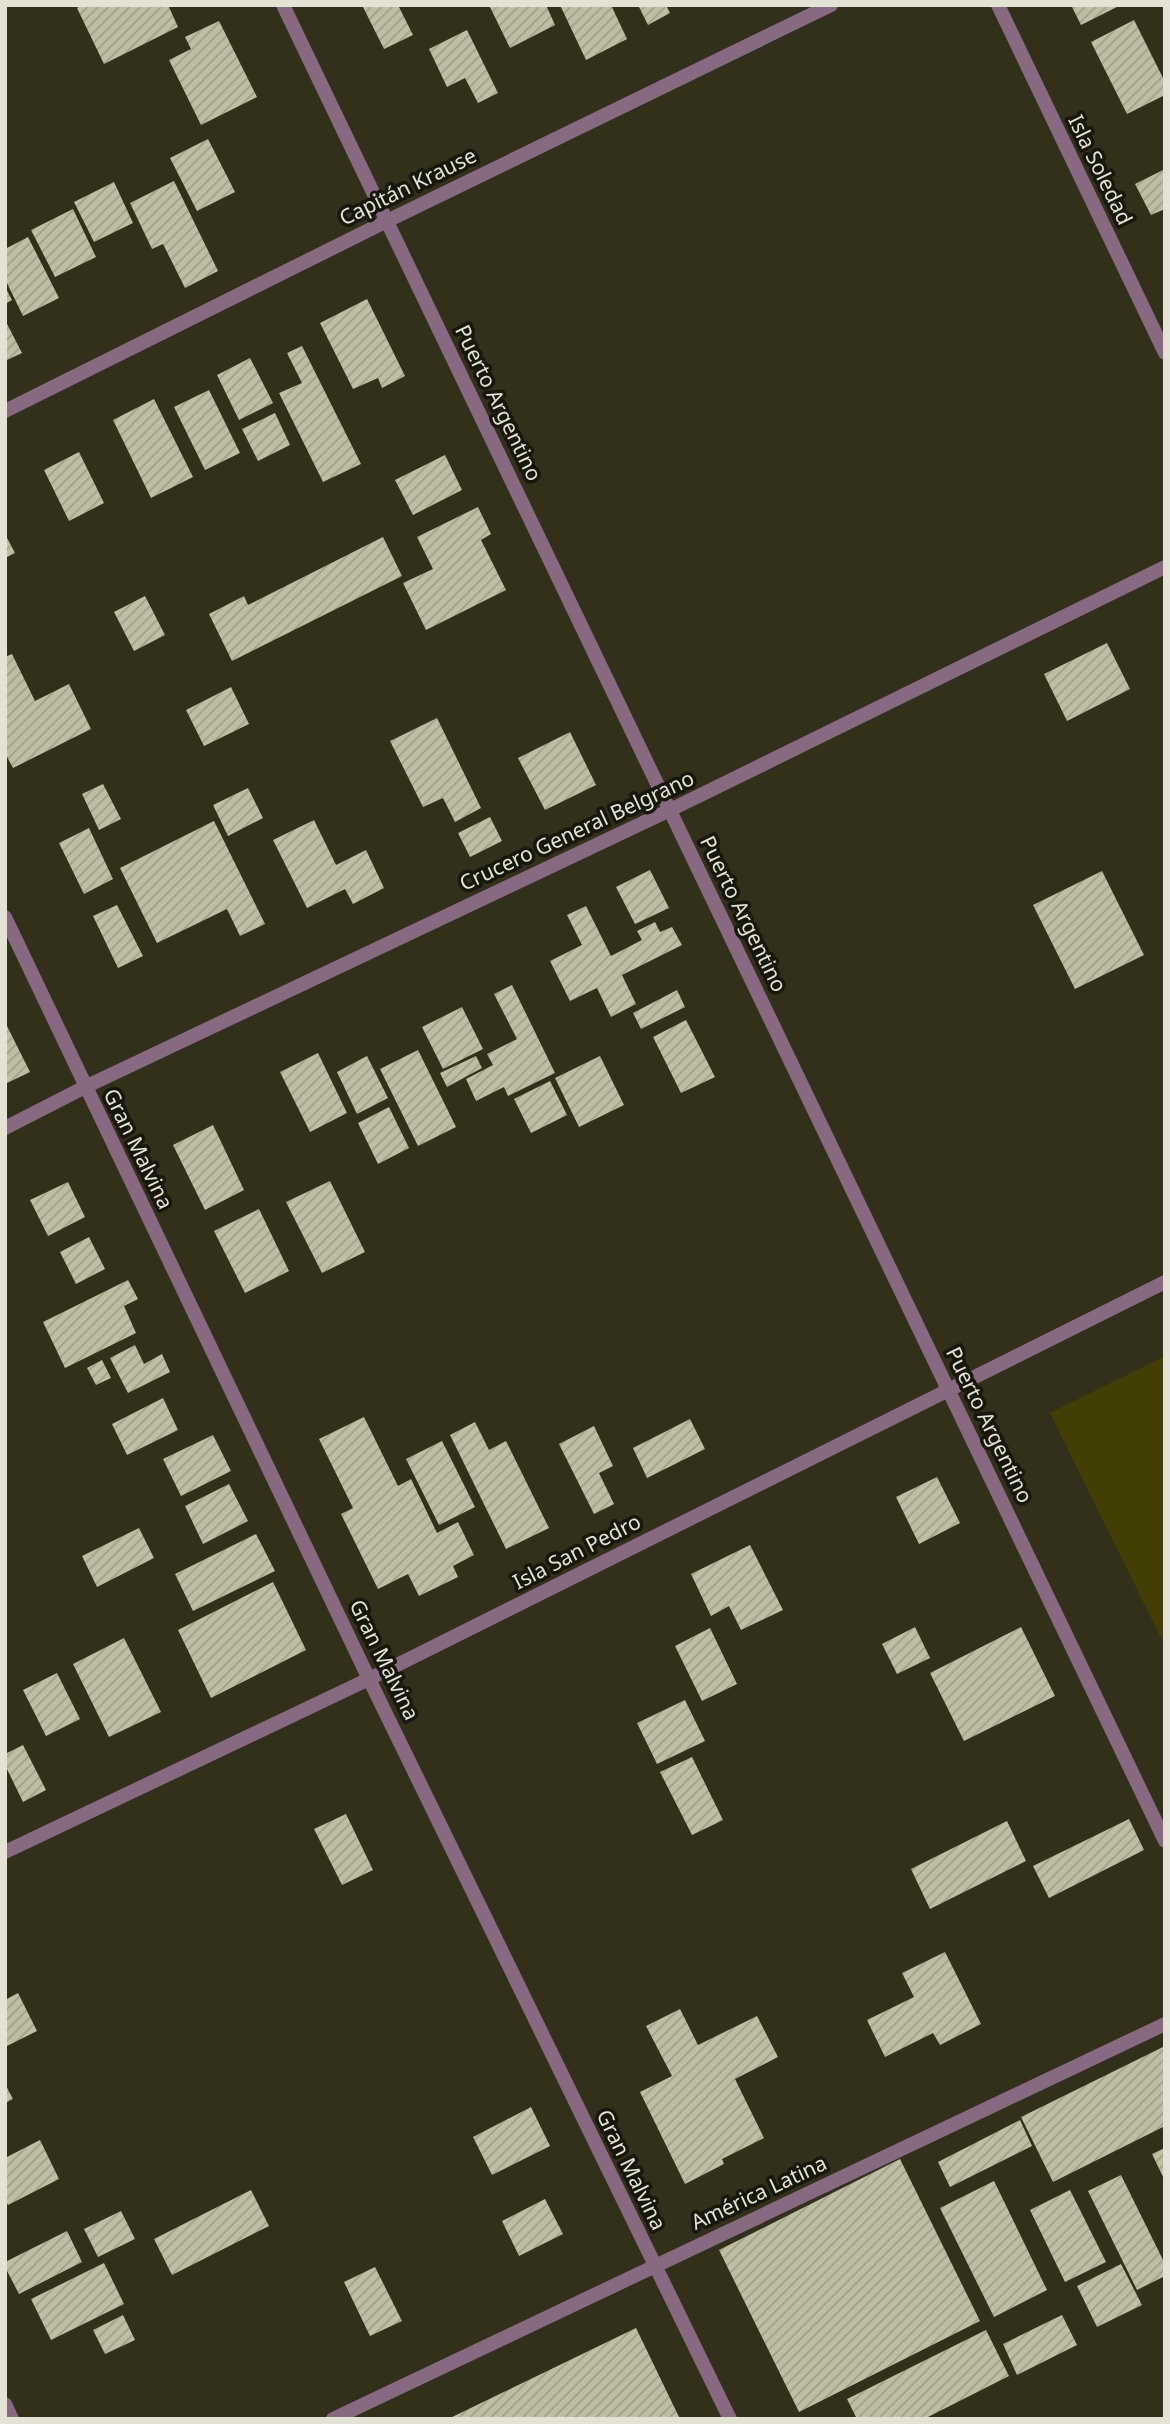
<svg xmlns="http://www.w3.org/2000/svg" width="1170" height="2424" viewBox="0 0 1170 2424" font-family="'Noto Sans',sans-serif">
  <defs>
    <pattern id="building-hatch" width="6" height="6" patternUnits="userSpaceOnUse" patternTransform="scale(1.75)"><rect width="6" height="6" fill="#bfbda3"/><path d="M-1 1l2-2M0 6l6-6M5 7l2-2" fill="none" stroke="#a09f8a"/></pattern>
  </defs>
  <rect width="100%" height="100%" fill="#32301a"/>
  <path fill="#433e06" d="M1165,1356V1646L1050,1413Z"/>
  <path fill="url(#building-hatch)" d="M82,5H168L178,27L104,64L77,8Z
    M362,5H398L413,35L384,49Z
    M489,5H546L555,25L510,48Z
    M560,5H611L627,39L586,60Z
    M638,5H666L670,13L648,25Z
    M1071,5H1121L1081,25Z
    M1134,20L1165,82V95L1127,114L1091,42Z
    M219,21L257,97L201,125L169,60L191,49L185,37Z
    M467,30L498,93L478,103L465,78L447,87L429,49Z
    M208,139L235,192L197,211L170,158Z
    M1165,169V209L1151,215L1135,184Z
    M174,181L218,271L185,288L163,244L152,249L130,203Z
    M114,182L133,223L94,242L74,202Z
    M73,209L96,257L55,277L31,230Z
    M28,237L59,298L23,316L5,279V249Z
    M5,287L12,300L5,304Z
    M367,299L405,376L382,388L378,378L353,389L320,323Z
    M5,320L22,353L5,361Z
    M302,346L361,464L323,482L279,393L302,383L287,353Z
    M250,358L273,403L239,420L217,375Z
    M209,390L240,453L205,470L174,407Z
    M154,399L193,477L151,498L113,420Z
    M275,413L290,445L258,461L242,429Z
    M79,452L104,503L69,521L44,470Z
    M445,455L462,490L413,515L395,480Z
    M478,507L491,534L481,540L506,590L426,630L403,583L433,569L417,537Z
    M5,534L15,553L5,558Z
    M383,537L402,576L232,661L209,614L244,596L248,605Z
    M145,596L165,635L134,651L114,612Z
    M1107,643L1130,689L1067,721L1044,674Z
    M12,654L35,701L69,684L91,729L13,768L5,753V657Z
    M231,687L249,724L204,746L186,710Z
    M437,718L481,808L455,822L443,798L423,807L390,741Z
    M570,732L596,785L545,810L518,758Z
    M103,784L121,819L99,830L82,794Z
    M248,788L263,818L228,836L213,805Z
    M490,817L502,841L470,857L458,833Z
    M314,820L336,865L366,850L384,888L353,904L345,889L307,908L273,840Z
    M214,821L265,924L240,936L227,909L157,943L120,868Z
    M89,828L113,879L84,894L59,843Z
    M650,870L669,908L635,924L616,887Z
    M1102,871L1144,955L1075,989L1033,905Z
    M117,905L143,956L118,968L93,916Z
    M586,906L611,956L642,940L637,931L655,922L660,932L672,927L682,945L622,975L636,1004L611,1017L597,988L570,1001L550,961L582,945L567,915Z
    M512,985L555,1073L508,1096L504,1087L476,1101L466,1079L493,1065L487,1054L517,1039L494,994Z
    M677,990L685,1007L641,1029L633,1013Z
    M462,1007L483,1049L443,1069L422,1027Z
    M686,1020L715,1077L681,1093L653,1037Z
    M5,1022L30,1072L5,1084Z
    M418,1050L456,1127L418,1146L380,1069Z
    M318,1053L347,1113L310,1132L280,1072Z
    M367,1056L388,1098L357,1114L337,1072Z
    M476,1056L482,1068L447,1087L440,1073Z
    M600,1056L624,1105L579,1127L555,1078Z
    M550,1081L567,1115L531,1133L514,1099Z
    M389,1107L409,1148L378,1164L358,1123Z
    M213,1125L244,1190L205,1210L173,1145Z
    M330,1181L365,1252L322,1273L286,1202Z
    M68,1182L85,1217L48,1236L30,1200Z
    M259,1209L289,1271L245,1293L214,1231Z
    M89,1237L105,1269L76,1284L60,1252Z
    M128,1280L138,1299L124,1306L136,1333L65,1368L43,1322Z
    M135,1345L144,1364L162,1354L170,1372L128,1393L110,1358Z
    M102,1360L111,1378L96,1385L87,1368Z
    M163,1398L178,1430L127,1455L112,1424Z
    M364,1417L398,1486L411,1479L437,1533L458,1522L474,1555L453,1566L458,1577L419,1596L408,1574L378,1589L341,1514L353,1508L319,1439Z
    M690,1419L705,1449L647,1478L633,1448Z
    M475,1422L489,1450L506,1441L549,1528L506,1549L450,1435Z
    M594,1426L613,1466L599,1473L614,1504L594,1514L559,1444Z
    M213,1435L231,1471L181,1496L163,1459Z
    M442,1441L475,1507L439,1525L406,1459Z
    M937,1477L960,1523L919,1544L896,1497Z
    M229,1484L248,1521L203,1544L185,1506Z
    M139,1528L154,1558L97,1587L82,1556Z
    M256,1534L275,1571L193,1611L175,1574Z
    M750,1545L783,1610L741,1630L729,1606L711,1616L691,1574Z
    M273,1582L306,1650L211,1698L178,1630Z
    M915,1627L930,1658L897,1674L882,1644Z
    M1021,1627L1055,1696L964,1741L930,1673Z
    M710,1628L737,1684L702,1701L675,1646Z
    M124,1638L161,1712L109,1737L73,1664Z
    M57,1673L80,1719L46,1736L23,1690Z
    M685,1700L705,1741L657,1764L637,1723Z
    M23,1745L46,1790L23,1802L5,1765V1754Z
    M692,1757L723,1820L692,1835L660,1772Z
    M346,1814L373,1870L342,1885L314,1829Z
    M1129,1819L1144,1850L1049,1898L1033,1866Z
    M1007,1821L1026,1861L930,1909L911,1869Z
    M945,1952L981,2024L940,2045L933,2033L885,2057L867,2020L914,1997L902,1973Z
    M18,1993L37,2031L5,2047V2000Z
    M680,2009L698,2045L757,2016L778,2057L735,2079L764,2138L722,2159L724,2164L685,2184L640,2092L672,2076L646,2026Z
    M1165,2046V2126L1053,2182L1021,2117Z
    M5,2084L13,2099L5,2103Z
    M531,2107L550,2146L492,2175L473,2137Z
    M1020,2120L1032,2146L950,2187L938,2162Z
    M40,2140L59,2179L8,2205L5,2200V2158Z
    M1165,2148V2181L1152,2154Z
    M900,2159L980,2321L799,2412L719,2250Z
    M1121,2175L1165,2264V2276L1137,2290L1088,2191Z
    M994,2181L1047,2290L994,2317L940,2208Z
    M251,2190L269,2226L172,2275L154,2239Z
    M1070,2190L1106,2262L1065,2282L1030,2210Z
    M545,2199L563,2234L519,2256L502,2221Z
    M121,2211L135,2239L98,2257L84,2229Z
    M67,2231L82,2262L19,2294L5,2267V2262Z
    M104,2263L124,2304L51,2340L31,2299Z
    M1121,2264L1142,2305L1097,2327L1077,2286Z
    M375,2267L402,2321L370,2336L344,2282Z
    M123,2315L135,2340L105,2354L93,2330Z
    M1062,2315L1077,2345L1017,2375L1003,2344Z
    M636,2328L680,2419H448Z
    M986,2330L1009,2376L924,2419H857L847,2399Z"/>
  <g fill="none" stroke-linecap="round" stroke-linejoin="round">
    <path stroke="#876a81" stroke-width="14" d="M283,5L1165,1841
      M998,5L1165,353
      M5,411L387,221L831,5
      M5,917L369,1679L730,2419
      M5,1128L85,1087L670,810L1165,567
      M5,1852L369,1679L1165,1282
      M5,2404L12,2419
      M333,2419L1165,2024"/>
  </g>
  <g text-anchor="middle" stroke-width="7" stroke-linejoin="round" paint-order="stroke">
    <g font-size="21" fill="#e3e2d5" stroke="#18170e">
      <text transform="translate(1100 170) rotate(64)" y="7">Isla Soledad</text>
      <text transform="translate(408 187) rotate(-26)" y="7">Capitán Krause</text>
      <text transform="translate(498 403) rotate(64)" y="7">Puerto Argentino</text>
      <text transform="translate(577 831) rotate(-25)" y="7">Crucero General Belgrano</text>
      <text transform="translate(743 914) rotate(64)" y="7">Puerto Argentino</text>
      <text transform="translate(138 1149) rotate(64)" y="7">Gran Malvina</text>
      <text transform="translate(989 1425) rotate(64)" y="7">Puerto Argentino</text>
      <text transform="translate(577 1552) rotate(-27)" y="7">Isla San Pedro</text>
      <text transform="translate(384 1660) rotate(64)" y="7">Gran Malvina</text>
      <text transform="translate(631 2170) rotate(64)" y="7">Gran Malvina</text>
      <text transform="translate(759 2193) rotate(-25)" y="7">América Latina</text>
    </g>
  </g>
  <rect width="1170" height="2424" fill="none" stroke="#e3e2d5" stroke-width="14"/>
</svg>
